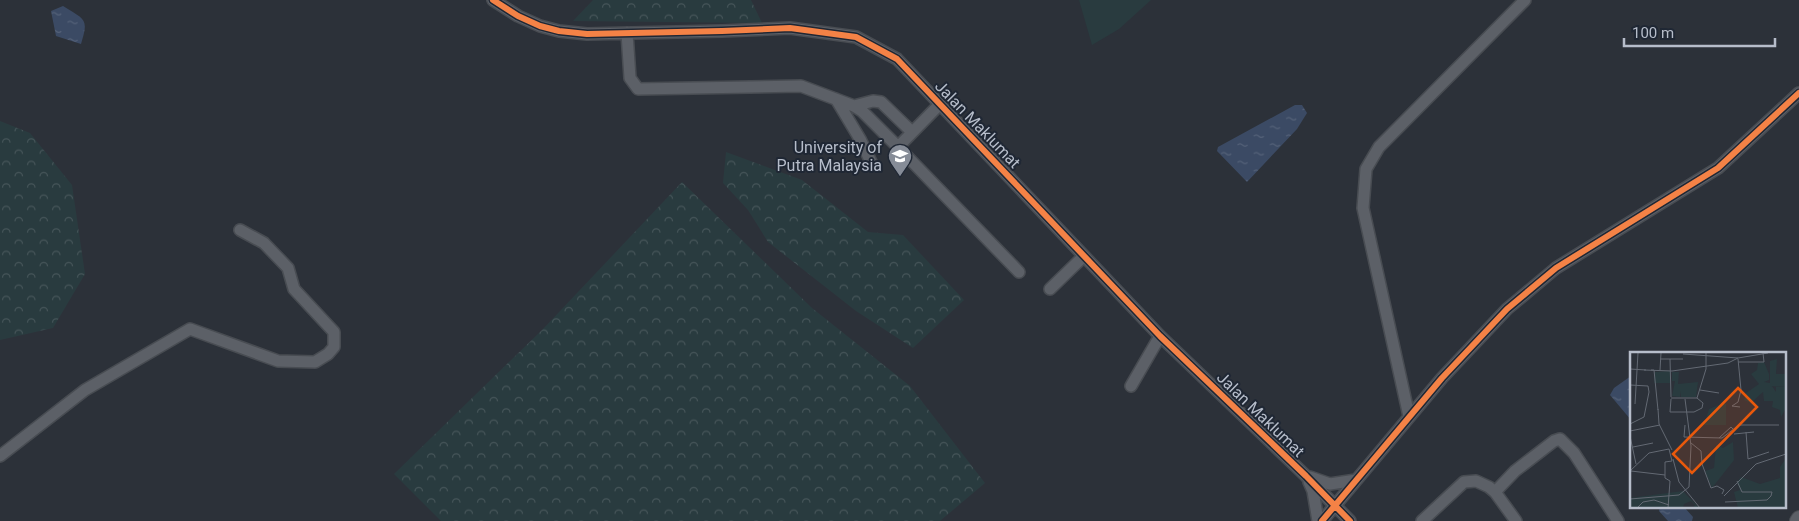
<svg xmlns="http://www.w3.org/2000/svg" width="1799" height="521" viewBox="0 0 1799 521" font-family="Roboto,sans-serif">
  <defs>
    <pattern id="forest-crowns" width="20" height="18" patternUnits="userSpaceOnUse" patternTransform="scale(1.25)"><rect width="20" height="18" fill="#293b3f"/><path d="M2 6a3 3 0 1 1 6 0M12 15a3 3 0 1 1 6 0" fill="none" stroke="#465559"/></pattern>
    <pattern id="water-ripples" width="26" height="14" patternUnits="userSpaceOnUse" patternTransform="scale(1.25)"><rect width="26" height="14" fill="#3b4a64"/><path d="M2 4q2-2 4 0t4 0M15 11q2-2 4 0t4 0" fill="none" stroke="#556279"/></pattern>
  </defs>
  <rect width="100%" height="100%" fill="#2c3139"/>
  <path fill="url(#forest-crowns)" d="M593,0H751L762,23L573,21Z
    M0,121L30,133L72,185L85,274L53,328L0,340Z
    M726,152L802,180L868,232L903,235L964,300L913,348L856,311L768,242L748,210L723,183Z
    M682,182L812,308L910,386L985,483L940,521H441L394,474L543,329Z"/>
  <path fill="#293b3f" d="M1079,0H1151L1119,29L1092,45Z"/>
  <path fill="url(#water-ripples)" d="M63,6C85,20 89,18 81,44L56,36L51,11Z
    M1295,105H1302L1307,113L1297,129L1247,182L1217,151L1218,147Z
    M1631,376V420L1610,395L1614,388Z
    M1660,507H1684L1693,517L1692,521H1668L1659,511Z"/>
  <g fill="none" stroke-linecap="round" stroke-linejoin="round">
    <g stroke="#484c52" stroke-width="14">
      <path id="minor" d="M493,0L518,16L540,26L559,31L587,34L722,31L790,28L856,37L897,59L1160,336L1306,476L1350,521
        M627,33L630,78L638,89L801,86L854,106L862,111L898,147L940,104
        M836,99L860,139L872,164
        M854,106L873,101L881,102L912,132
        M898,147L1019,272
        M1050,289L1084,256
        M1131,386L1160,336
        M1409,416L1363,208L1366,169L1379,147L1525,0
        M0,456L85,390L190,329L278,361L315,362L328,354L334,347V332L294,289L288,268L264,243L240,230
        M1310,477L1330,484L1356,480
        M1309,482L1313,491L1318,521
        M1495,492L1515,471L1554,441L1560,439L1574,453L1618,521
        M1322,521L1442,378L1507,309L1556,268L1718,168L1799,93
        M1422,521L1464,482L1476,481L1489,487L1495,492L1516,521"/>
    </g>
    <g stroke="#484c52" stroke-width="16">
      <path id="tertiary" d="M1797,521L1799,518"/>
    </g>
    <use href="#minor" stroke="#5c6067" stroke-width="11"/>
    <use href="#tertiary" stroke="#5c6067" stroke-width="14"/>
    <g stroke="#1f2734" stroke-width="9">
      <path id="cycleway" d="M493,0L518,16L540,26L559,31L587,34L722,31L790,28L856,37L897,59L1160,336L1306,476L1350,521
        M1322,521L1442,378L1507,309L1556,268L1718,168L1799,93"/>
    </g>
    <use href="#cycleway" stroke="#f48246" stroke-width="6"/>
  </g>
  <defs>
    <g id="university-pin" transform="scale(1.25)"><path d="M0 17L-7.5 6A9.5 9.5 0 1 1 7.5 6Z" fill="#868c97" stroke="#1f2734"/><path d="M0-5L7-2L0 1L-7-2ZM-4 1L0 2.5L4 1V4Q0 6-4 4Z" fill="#fff"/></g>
  </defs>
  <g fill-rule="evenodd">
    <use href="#university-pin" x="900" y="156"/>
  </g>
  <g text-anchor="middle" stroke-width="4" stroke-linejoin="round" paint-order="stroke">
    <g font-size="16" fill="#b6bdca" stroke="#1f2734">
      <text transform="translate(978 124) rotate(46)" y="6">Jalan Maklumat</text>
      <text transform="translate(1261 414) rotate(44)" y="6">Jalan Maklumat</text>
    </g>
    <g font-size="16" fill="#b6bdca" stroke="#1f2734" text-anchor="end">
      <text x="882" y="153">University of<tspan x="882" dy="18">Putra Malaysia</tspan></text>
    </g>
  </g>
  <g transform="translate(1630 352)">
    <rect width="156" height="156" fill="#2c3139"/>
    <path d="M156,106V156H108L104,140L110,138L107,130L111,125L130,132L150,126V115Z" fill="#293b3f"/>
    <path d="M134,10L139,22V28L134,30L140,31L146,40V35H156V56L151,65L150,58L142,55L143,49H134L133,40L121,51L114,48L116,41L129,32L121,22L127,18L128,11ZM91,52H96V73H74L79,57Z" fill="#293b3f"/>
    <path d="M147,7L146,22H156V35L140,34V9Z" fill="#293b3f"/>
    <path d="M41,19L40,31H24L25,20ZM42,20H49L48,32L68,30L66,45H51L50,39V45L42,44L45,29H42ZM103,90L104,108L82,136L75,119L84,116L86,93L93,96ZM53,139L69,156H63L65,153L61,149L54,152L53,156H0V146Z" fill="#293b3f"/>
    <path fill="none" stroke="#636973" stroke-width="1" d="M108,6L138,1M30,7H53M40,7L41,45M108,7L111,38L108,50L102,54L110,55M108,10H134L133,1M0,17L16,18M14,18L42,19L98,11L108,6L53,2M21,18H24L28,58M30,18L31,1M0,33L18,34L19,40L14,65L0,72M70,38L89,41M41,46H67M67,46L76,17V1M41,47L40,60H64L72,56L73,51L67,46M5,52L8,1M28,57L29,72L42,98M55,73L54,85L92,86L109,73H149M0,79L30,73M116,80L118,107L139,100M104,82L124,80M0,84L6,112M89,86L101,75L103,77M61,91L71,99L72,112L81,136L87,134L94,138L92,142M3,95L23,91M43,107L49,130L70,156M0,119L19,101L39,97L42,109L35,110V126L40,129L38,156M1,119L35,123M94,144L126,112L156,102M0,147L49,143L59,135L61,94L55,47M95,150L137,148L141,144L142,140H112L107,129M7,156L13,150L24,148L39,153"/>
    <path fill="#e8590c" fill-opacity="0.15" stroke="#e8590c" stroke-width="2.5" d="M108,36L127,55L62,121L43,102Z"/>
    <rect width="156" height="156" fill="none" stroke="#b6bdca" stroke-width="2.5"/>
  </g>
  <path d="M1624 38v8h151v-8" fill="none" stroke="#b6bdca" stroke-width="2.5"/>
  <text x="1632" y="38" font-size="15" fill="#b6bdca" stroke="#1f2734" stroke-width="4" paint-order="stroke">100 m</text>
</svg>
